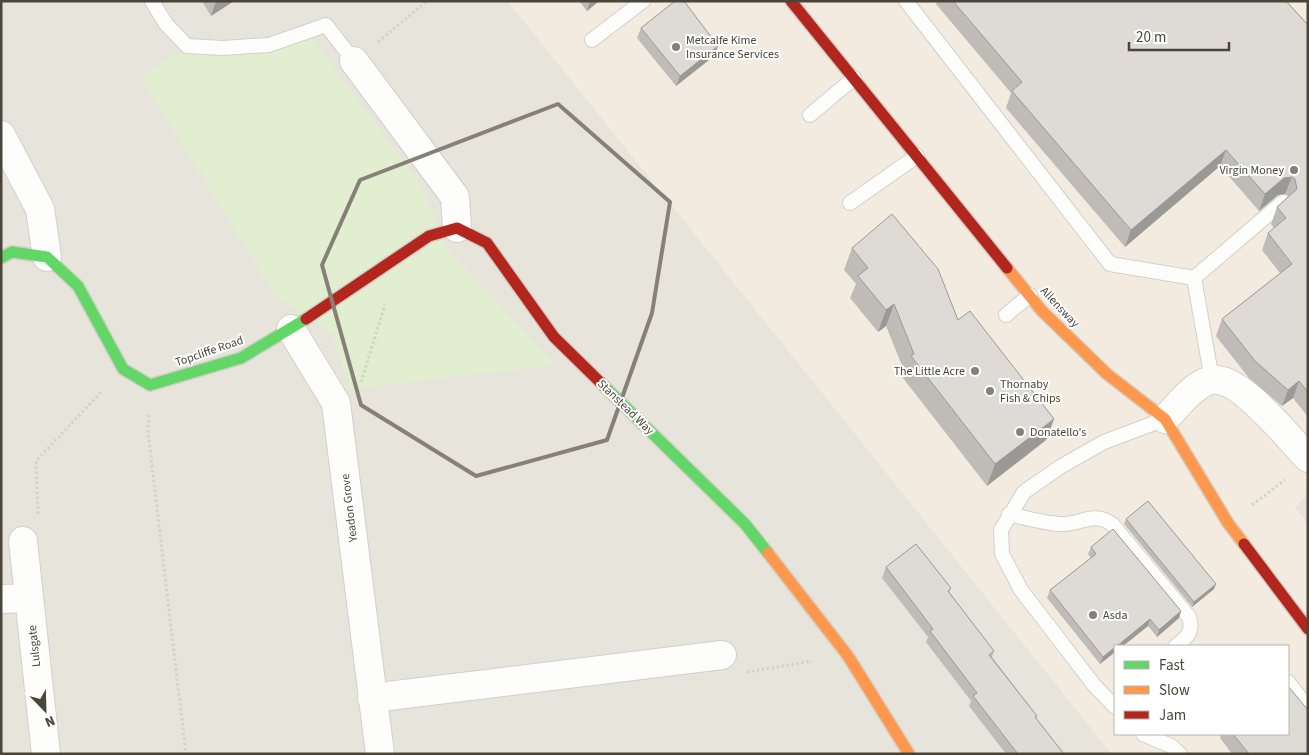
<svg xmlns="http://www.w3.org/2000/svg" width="1309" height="755" viewBox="0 0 1309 755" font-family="'Source Sans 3',sans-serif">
  <rect width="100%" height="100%" fill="#f4f2ee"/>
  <path fill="#e7e4dc" d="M1,1H508L1112,754H1Z"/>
  <path fill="#f3ebdf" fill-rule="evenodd" d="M508,1H1308V754H1112ZM1115,646H1288V734H1115Z"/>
  <path fill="#e1eecf" d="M307,32L421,185L448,251L556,365L349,389L333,334L276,296L141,77L187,46L224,48Z"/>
  <path fill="#e6e3df" d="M1308,493V524L1295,508Z"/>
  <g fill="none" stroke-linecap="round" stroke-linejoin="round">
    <g stroke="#d2d0cb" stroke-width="16">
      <path id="lane" d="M152,1L166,24L187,46L223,48L269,45L326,25L354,61
        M906,1L1110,264L1194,278
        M592,40L643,1
        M810,115L854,78
        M850,203L917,156
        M1006,315L1030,295
        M1212,380L1194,278L1283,202
        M1009,514C1026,518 1043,523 1060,524C1079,526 1092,510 1112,524L1189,617C1194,632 1187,637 1176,646
        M1288,682L1308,708
        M1115,707L1094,685L1021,590L1002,554L1001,530L1024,492L1060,467L1104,442L1165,419
        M1143,734L1171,746L1180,754"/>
    </g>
    <g stroke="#d2d0cb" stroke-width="30">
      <path id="street" d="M354,61L455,197L457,228
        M1,135L40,209L47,257
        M291,329L336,403L380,754
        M1165,419C1177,407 1194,383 1212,380C1240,375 1289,439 1308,458
        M23,541L46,754
        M1,599L29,598
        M372,698L722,655"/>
    </g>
    <g stroke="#d3cfc5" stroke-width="14">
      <path id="fast" d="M1,258L12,252L47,257L78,286L123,369L150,385L241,358L306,319
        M605,387L745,524L768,553"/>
    </g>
    <g stroke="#d3cfc5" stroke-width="14">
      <path id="slow" d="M1007,268L1042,311L1107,374L1165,419L1228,523L1244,544
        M768,553L848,656L909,754"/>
    </g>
    <g stroke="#d3cfc5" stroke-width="14">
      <path id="jam" d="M791,1L1007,268
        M306,319L429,236L457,228L487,243L554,337L605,387
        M1244,544L1308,629"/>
    </g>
    <path stroke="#d3d2cc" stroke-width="3" stroke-dasharray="2.5 2.5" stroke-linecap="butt" d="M378,42L427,1
      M361,382L385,305
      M149,415L148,432L186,754
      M1252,505L1285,480
      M38,514L36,461L102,391
      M747,672L812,661"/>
    <use href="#lane" stroke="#fdfdfc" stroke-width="14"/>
    <use href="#street" stroke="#fdfdfc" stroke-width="28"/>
    <use href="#fast" stroke="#63d668" stroke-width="11"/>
    <use href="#slow" stroke="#ff974d" stroke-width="11"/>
    <use href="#jam" stroke="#b3261e" stroke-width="11"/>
  </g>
  <path fill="#bfbcb8" d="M202,1H234L211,16Z
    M579,1H599L587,11Z
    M937,1H1286L1308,25V417L1293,398L1282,406L1249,378L1216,336L1222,319L1280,273L1262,250L1268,233L1274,228L1271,224L1277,207L1289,196L1285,194L1278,195L1259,211L1220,166L1125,247L1006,108L1011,93L936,4Z
    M641,28L714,56L676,86L637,38Z
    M852,248L958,320L1054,419L1046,440L987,486L903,378L905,373L886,326L878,332L850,298L856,284L844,270Z
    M1126,519L1214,589L1192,607L1124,524Z
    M1091,547L1181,611L1179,618L1157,637L1148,626L1100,664L1047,598L1050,590L1091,558L1088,554Z
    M886,567L951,588L949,593L994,651L992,657L1037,716L1036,718L1064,754H1006L969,706L971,701L926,642L928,637L882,578Z
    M1221,734H1288L1308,754H1232L1220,738Z"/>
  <path fill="#9b9996" d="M216,1H234L211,16Z
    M590,1H599L587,11Z
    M718,46L714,56L676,86L680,76Z
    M1226,150L1220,166L1125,247L1131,230Z
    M1292,177L1285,194L1278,195L1259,211L1265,194L1284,178Z
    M894,304L886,326L878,332L886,310Z
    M1299,381L1293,398L1282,406L1288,390Z
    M1054,419L1046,440L987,486L995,464Z
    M1216,584L1214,589L1192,607L1194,602Z
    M1181,611L1179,618L1157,637L1159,630Z
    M1150,619L1148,626L1123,646H1117Z
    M1115,647V652L1100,664L1103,657Z"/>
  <path fill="#dedbd6" stroke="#9b9996" d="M675,1H684L718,46L680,76L641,28Z
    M953,1H1286L1308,25V392L1299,381L1288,390L1255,361L1222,319L1292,264L1268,233L1286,218L1277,207L1297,189L1295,179L1292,177L1284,178L1265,194L1226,150L1131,230L1012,91L1022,82Z
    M892,214L938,269L958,320L970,311L1054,419L995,464L911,356L914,354L894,304L886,310L858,276L868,268L852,248Z
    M1148,501L1216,584L1194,602L1126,519Z
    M1113,529L1181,611L1159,630L1150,619L1117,646H1115V647L1103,657L1050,590L1096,554L1091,547Z
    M916,544L951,588L948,591L994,651L989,655L1037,716L1035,717L1064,754H1018L973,696L977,693L930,631L933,629L886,567Z
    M1288,686L1308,710V754H1249L1233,734H1288Z"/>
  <path fill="none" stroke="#868178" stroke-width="4" stroke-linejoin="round" d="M558,104L670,202L652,313L607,440L476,476L361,405L322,265L360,180Z"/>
  <g fill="#868178" stroke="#fff" stroke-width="2">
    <circle cx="676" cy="47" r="5"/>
    <circle cx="1294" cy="170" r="5"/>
    <circle cx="975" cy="371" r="5"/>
    <circle cx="990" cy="391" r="5"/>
    <circle cx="1020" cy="432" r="5"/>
    <circle cx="1093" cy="615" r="5"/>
  </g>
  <g text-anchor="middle" stroke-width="4" stroke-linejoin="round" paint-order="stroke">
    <g font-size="12" fill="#4b4439" stroke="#fff" text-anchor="start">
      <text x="686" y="44">Metcalfe Kime<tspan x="686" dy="14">Insurance Services</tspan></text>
      <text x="1284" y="174" text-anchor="end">Virgin Money</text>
      <text x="965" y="375" text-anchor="end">The Little Acre</text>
      <text x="1000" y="388">Thornaby<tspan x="1000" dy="14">Fish &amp; Chips</tspan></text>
      <text x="1030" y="436">Donatello's</text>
      <text x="1103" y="619">Asda</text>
    </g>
    <g font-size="12" fill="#4b4439" stroke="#fff">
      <text transform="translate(1060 307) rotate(47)" y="4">Allensway</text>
      <text transform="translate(209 351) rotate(-19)" y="4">Topcliffe Road</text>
      <text transform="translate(626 407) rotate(44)" y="4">Stanstead Way</text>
      <text transform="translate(349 508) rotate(-97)" y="4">Yeadon Grove</text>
      <text transform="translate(34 646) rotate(-96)" y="4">Lulsgate</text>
    </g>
  </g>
  <rect width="1309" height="755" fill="none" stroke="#4b4439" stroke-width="5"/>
  <rect x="1114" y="645" width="175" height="90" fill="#ffffff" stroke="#b7b4b0"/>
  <rect x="1124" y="661" width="25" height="8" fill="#63d668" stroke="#b7b4b0"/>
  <text x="1159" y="670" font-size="15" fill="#4b4439">Fast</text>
  <rect x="1124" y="686" width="25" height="8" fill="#ff974d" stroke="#b7b4b0"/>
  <text x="1159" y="695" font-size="15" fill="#4b4439">Slow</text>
  <rect x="1124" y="711" width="25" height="8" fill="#b3261e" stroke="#b7b4b0"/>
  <text x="1159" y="720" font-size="15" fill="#4b4439">Jam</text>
  <g transform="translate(45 710) rotate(157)" stroke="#ffffff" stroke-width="4" paint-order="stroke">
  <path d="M0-4L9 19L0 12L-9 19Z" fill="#4b4439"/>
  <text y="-8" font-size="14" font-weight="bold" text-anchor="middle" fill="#4b4439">N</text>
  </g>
  <path d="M1129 42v8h100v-8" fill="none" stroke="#4b4439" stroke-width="2.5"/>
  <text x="1136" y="42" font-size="15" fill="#4b4439" stroke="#ffffff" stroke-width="4" paint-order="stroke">20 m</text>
</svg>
